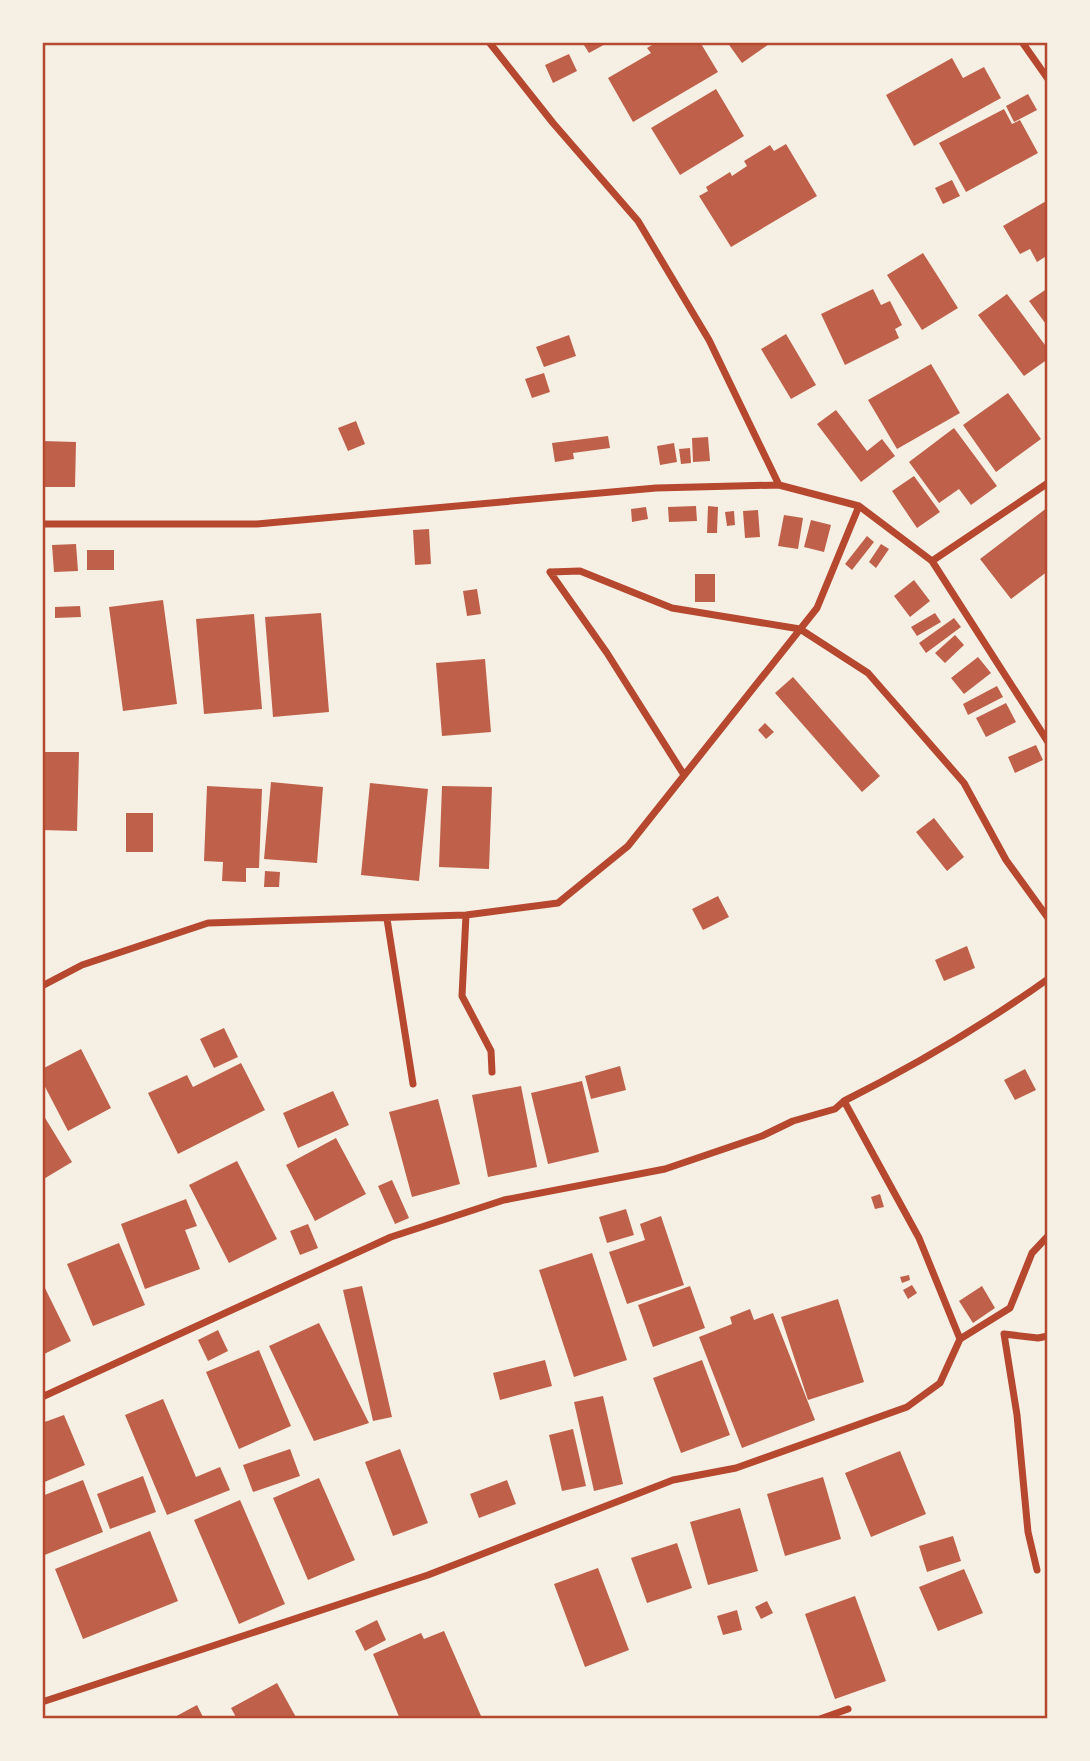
<svg xmlns="http://www.w3.org/2000/svg" width="1090" height="1761" viewBox="0 0 1090 1761" font-family="Signika,sans-serif">
  <rect width="100%" height="100%" fill="#f6efe4"/>
  <path fill="#bf614a" d="M582,42H609L589,53Z
    M657,42H700L718,72L633,122L608,78L651,53L647,48Z
    M727,42H772L742,63Z
    M569,54L577,71L553,83L545,65Z
    M952,58L963,78L984,67L1001,98L914,146L886,95Z
    M716,89L744,136L680,175L651,128Z
    M1028,94L1037,110L1014,122L1006,106Z
    M1004,109L1012,124L1020,120L1038,153L966,192L939,143Z
    M786,144L817,196L731,247L699,196L708,191L706,187L730,172L732,176L747,166L744,161L770,145L774,151Z
    M952,180L960,196L943,204L935,188Z
    M1048,200V255L1037,262L1030,249L1020,254L1003,226Z
    M923,253L958,308L922,330L887,275Z
    M1048,288V327L1029,301Z
    M873,289L881,305L890,301L902,325L895,329L899,338L845,365L821,314Z
    M1007,294L1048,349V359L1024,376L978,315Z
    M786,334L816,385L791,399L761,349Z
    M569,335L576,356L544,367L536,347Z
    M931,364L960,413L897,449L868,400Z
    M544,373L550,392L532,398L525,379Z
    M1008,393L1041,439L996,472L963,425Z
    M836,410L867,451L882,439L895,456L861,482L817,424Z
    M356,421L365,444L348,451L338,428Z
    M954,428L997,486L971,505L959,489L939,503L909,462Z
    M608,436L610,448L573,453L574,459L555,462L552,443Z
    M708,437L710,461L693,462L692,438Z
    M42,441L76,442L75,487H42Z
    M674,443L677,462L660,465L657,446Z
    M690,448L691,463L681,464L679,449Z
    M914,476L940,512L917,528L892,491Z
    M696,506L697,521L669,522L668,507Z
    M708,506L718,507L717,533H707Z
    M646,507L648,519L632,522L631,509Z
    M1048,507V571L1011,599L980,559Z
    M758,510L760,537L745,538L743,511Z
    M734,511L735,525L727,526L725,512Z
    M784,515L803,518L798,549L778,546Z
    M811,520L831,525L824,552L804,547Z
    M429,529L431,564L415,565L413,530Z
    M867,536L874,542L852,570L845,564Z
    M76,544L78,571L54,572L52,545Z
    M881,544L889,549L876,568L869,562Z
    M87,550H114V570H87Z
    M695,574H715V602H695Z
    M914,580L930,601L910,617L894,596Z
    M477,589L481,614L467,616L463,591Z
    M163,600L177,704L123,711L109,607Z
    M80,606L81,617L55,618V607Z
    M321,613L329,712L273,717L265,617Z
    M935,613L941,622L917,636L911,627Z
    M254,614L262,709L204,714L196,619Z
    M954,618L961,627L926,653L919,643Z
    M955,635L964,645L945,663L935,653Z
    M978,657L991,673L964,694L951,678Z
    M485,659L491,732L442,736L436,663Z
    M793,677L880,776L862,792L775,693Z
    M997,686L1003,697L968,715L963,704Z
    M1006,703L1016,722L986,737L976,718Z
    M765,723L774,732L766,739L758,730Z
    M1036,745L1043,760L1015,773L1008,757Z
    M42,752H79L77,831L42,830Z
    M271,782L323,787L317,863L264,859Z
    M370,783L428,789L419,881L361,875Z
    M207,786L262,789L259,868H246V882L222,881L223,862L204,861Z
    M442,786L492,787L489,869L439,867Z
    M126,813H153V852H126Z
    M934,818L964,857L947,871L916,832Z
    M265,871L280,872L279,887H264Z
    M718,896L729,917L703,930L692,909Z
    M967,946L975,968L944,981L935,960Z
    M224,1028L238,1057L214,1068L200,1039Z
    M81,1049L111,1108L68,1131L42,1081V1069Z
    M241,1063L265,1110L178,1154L148,1093L187,1075L193,1087Z
    M620,1066L626,1090L591,1099L585,1076Z
    M1025,1069L1036,1090L1015,1100L1004,1080Z
    M582,1081L599,1152L548,1164L531,1093Z
    M521,1086L537,1167L488,1177L472,1095Z
    M333,1091L349,1125L298,1148L283,1113Z
    M438,1099L460,1184L412,1197L389,1112Z
    M42,1113L72,1162L42,1180Z
    M336,1138L366,1194L315,1221L286,1165Z
    M237,1161L277,1239L229,1263L189,1185Z
    M392,1180L409,1218L395,1224L378,1186Z
    M880,1194L884,1207L875,1209L871,1197Z
    M186,1199L197,1226L185,1230L200,1269L145,1289L121,1224Z
    M626,1209L634,1235L607,1243L599,1217Z
    M661,1216L684,1285L627,1304L609,1252L645,1240L640,1224Z
    M308,1224L318,1248L300,1255L290,1231Z
    M119,1243L145,1305L93,1326L67,1264Z
    M592,1253L627,1360L574,1377L539,1270Z
    M909,1275L910,1280L902,1283L900,1277Z
    M42,1282L71,1341L42,1355Z
    M912,1285L917,1293L908,1299L903,1290Z
    M362,1286L392,1417L373,1421L343,1290Z
    M690,1286L705,1328L653,1347L638,1305Z
    M982,1286L995,1308L973,1323L959,1301Z
    M838,1299L864,1382L808,1400L781,1317Z
    M750,1309L754,1320L773,1313L815,1420L742,1448L699,1337L732,1324L730,1317Z
    M319,1323L369,1423L314,1441L269,1346Z
    M218,1330L228,1351L208,1361L198,1340Z
    M259,1350L291,1426L239,1449L206,1372Z
    M545,1360L552,1386L500,1400L493,1373Z
    M702,1360L730,1435L681,1453L653,1378Z
    M603,1396L623,1484L594,1491L574,1402Z
    M163,1399L196,1477L220,1467L230,1490L167,1515L125,1415Z
    M64,1415L85,1465L42,1483V1423Z
    M573,1429L586,1486L562,1491L549,1435Z
    M290,1449L300,1476L253,1492L243,1465Z
    M400,1449L428,1523L393,1536L365,1462Z
    M900,1451L926,1514L871,1537L845,1473Z
    M143,1476L156,1512L110,1529L97,1494Z
    M823,1477L841,1539L785,1556L767,1494Z
    M319,1478L355,1560L308,1580L273,1498Z
    M83,1480L103,1532L42,1556V1496Z
    M507,1480L516,1504L479,1518L470,1494Z
    M240,1500L285,1604L239,1624L194,1520Z
    M740,1508L758,1571L708,1585L690,1522Z
    M150,1531L178,1601L83,1639L55,1569Z
    M953,1536L961,1561L927,1572L919,1546Z
    M677,1543L692,1588L647,1603L631,1558Z
    M598,1568L629,1650L585,1667L554,1584Z
    M964,1569L983,1613L938,1631L919,1587Z
    M855,1596L886,1681L835,1699L805,1614Z
    M767,1601L773,1613L761,1619L755,1607Z
    M737,1610L742,1630L723,1635L717,1616Z
    M377,1620L386,1640L365,1651L355,1631Z
    M444,1631L481,1716L400,1719L373,1654L421,1633L424,1639Z
    M277,1683L297,1719H237L231,1708Z
    M197,1705L204,1719H171Z"/>
  <g fill="none" stroke-linecap="round" stroke-linejoin="round">
    <path stroke="#b5482f" stroke-width="7" d="M489,42L553,123L638,221L709,340L779,485
      M1022,42L1048,79
      M42,524H257L656,488L779,485L859,506L932,561L1048,742
      M932,561L1048,483
      M550,572L580,571L672,608L800,629L868,673L964,783L1006,860L1048,918
      M550,572L607,653L684,775
      M466,915L462,996L491,1051L492,1072
      M387,919L413,1084
      M42,986L82,965L208,923L466,915L558,903L628,846L817,608L859,506
      M844,1101C916,1065 982,1026 1048,979
      M960,1339L1010,1308L1032,1253L1048,1236
      M42,1397L391,1237L504,1200L665,1169L762,1136L793,1121L835,1109L844,1101L919,1238L960,1339L940,1383L907,1407L736,1468L673,1480L428,1575L42,1702
      M1037,1570L1028,1532L1017,1415L1004,1334L1038,1338L1048,1336
      M820,1719L848,1709"/>
  </g>
  <rect width="1090" height="1761" fill="none" stroke="#f6efe4" stroke-width="88"/>
  <rect x="44" y="44" width="1002" height="1673" fill="none" stroke="#b5482f" stroke-width="2.5"/>
</svg>
